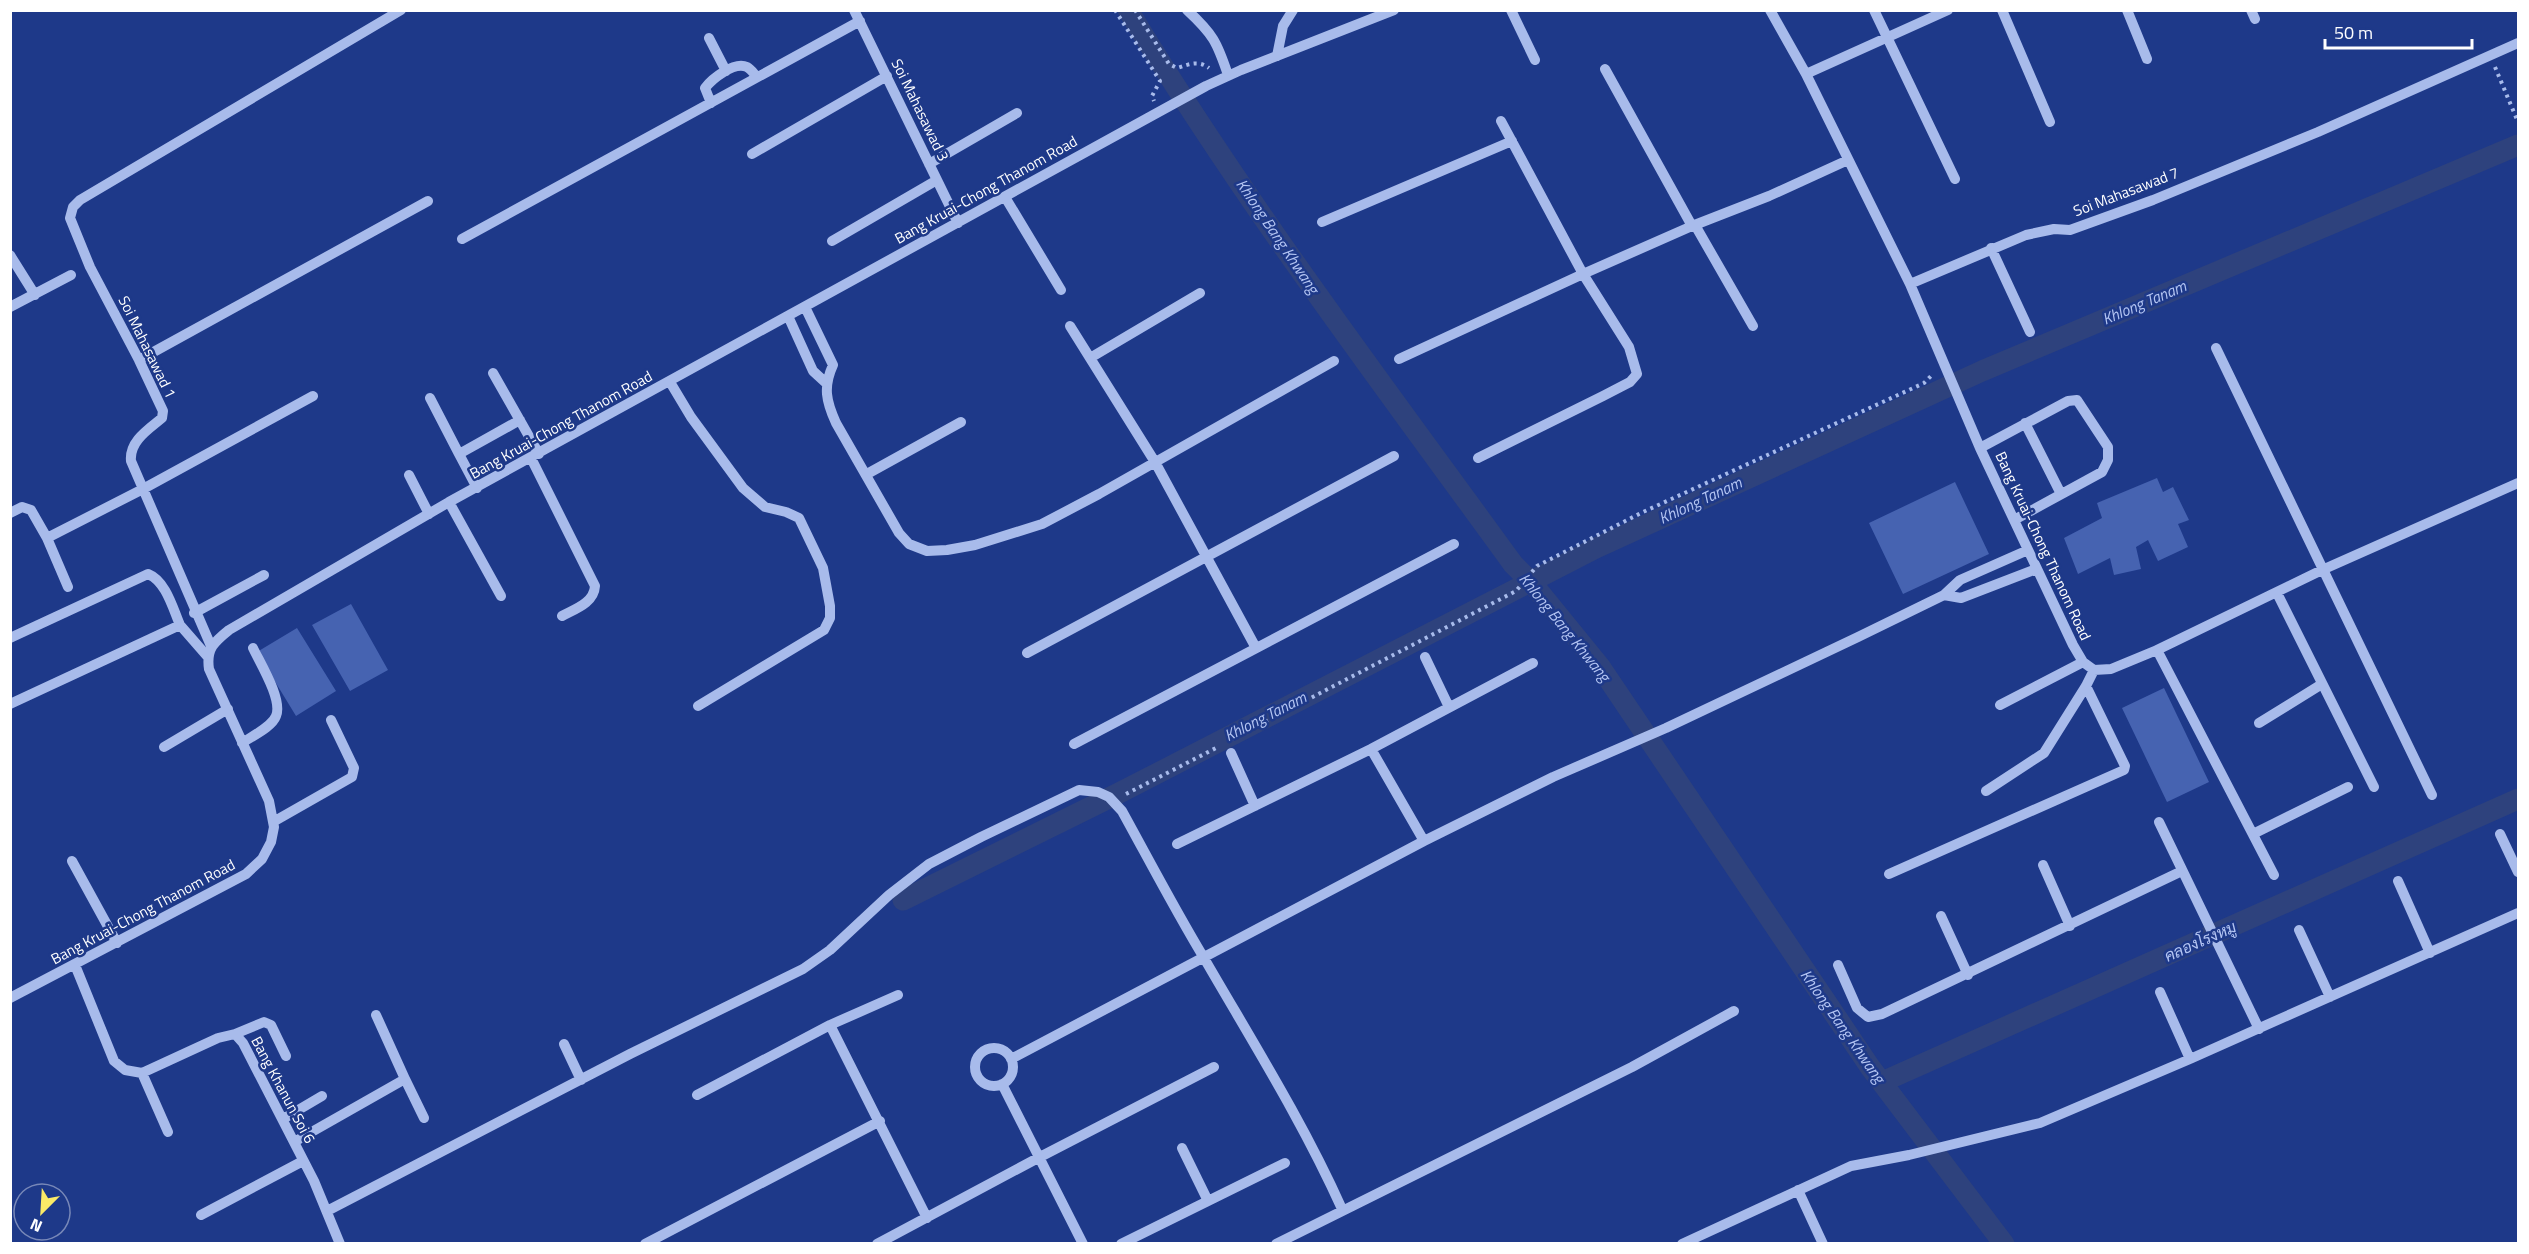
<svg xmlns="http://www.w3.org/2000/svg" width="2529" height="1254" viewBox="0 0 2529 1254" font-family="'Titillium Web',Sarabun,sans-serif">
  <rect width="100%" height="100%" fill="#1e3989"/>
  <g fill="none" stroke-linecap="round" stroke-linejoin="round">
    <path stroke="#2e427d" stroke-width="21" d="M1128,10C1245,203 1381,382 1513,564L1531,582L1601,668L1870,1067L2004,1244
      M903,900L1119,793L1596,548L1982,371L2518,145
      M1882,1082L2518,799"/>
  </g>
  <path fill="#4663b1" d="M2157,478L2163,492L2173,487L2189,520L2178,524L2188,547L2158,561L2148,540L2136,547L2141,569L2114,575L2110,558L2078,574L2064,538L2102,518L2097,503Z
    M1955,482L1989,554L1903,594L1869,523Z
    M351,604L388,670L350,691L312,625Z
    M297,628L336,691L296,716L257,652Z
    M2164,688L2209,782L2167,802L2122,708Z"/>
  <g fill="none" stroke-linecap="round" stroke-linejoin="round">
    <path stroke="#a8bbeb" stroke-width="4" stroke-dasharray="3 4.5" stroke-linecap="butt" d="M1115,10L1160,81L1152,96L1154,101
      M1135,10L1169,64L1177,68C1190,64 1198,60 1209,68
      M2495,67L2518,122
      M1232,739L1516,591L1537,566L1641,513L1924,383L1933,374
      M1126,794L1218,747"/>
    <path stroke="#a8bbeb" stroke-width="10" d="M854,10L958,223
      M1187,10C1213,34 1217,42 1228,75
      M1511,10L1535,60
      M1770,10L1806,74L1910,284L1980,448L2073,645L2083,662L2094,670L2111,669L2157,650L2322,570L2518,483
      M1874,10L1955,179
      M2002,10L2050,122
      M2127,10L2147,59
      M2251,10L2255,19
      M709,38L726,71
      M1277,56L1283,26L1293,10
      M1605,69L1692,226
      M1806,74L1948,10
      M711,103L705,88C712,79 734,61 747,67C751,69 754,74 757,77
      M752,154L887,76
      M929,164L1017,113
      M1005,197L1061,290
      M1322,222L1512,141
      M1695,225L1753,326
      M462,239L860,21
      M832,241L937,180
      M1991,248L2030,332
      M10,255L35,295
      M1910,284L2026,235L2054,229L2070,230L2153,200L2318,132L2518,43
      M10,307L71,275
      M805,307L833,365C823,387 826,401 836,423L899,533L909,544L927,551L947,550L975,545L1042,524L1099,494L1334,361
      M788,316L813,371L825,382
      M1070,326L1155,462L1256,648
      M2216,348L2432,795
      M1090,358L1200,293
      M1399,359L1583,274L1692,226L1769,196L1848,160
      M139,360L428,201
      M493,373L539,454
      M670,382L691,417L743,488L765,507L786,512L799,518L823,568L830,606V618L824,630L698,706
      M430,398L459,454L520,420
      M2025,423L2061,494
      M1980,448L2068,401L2077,400L2108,447V460L2102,472L2014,520
      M459,454L477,488
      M531,458L595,586C594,603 575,609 562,616
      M1478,458L1603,396L1630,382L1637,374L1629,347L1583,274L1501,121
      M867,474L961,422
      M409,475L429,514
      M449,502L501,596
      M10,513L22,507L31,510L47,538
      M68,587L47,538L143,489L313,396
      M2277,593L2374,787
      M1944,595L1961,598L2036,569
      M194,613L264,575
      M10,638L148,574C166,581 173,609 180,625
      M211,646L131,461C129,441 149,429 162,418L163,411L139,360L90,267L70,218L73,207L80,200L401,10
      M2157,650L2274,875
      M1027,653L1394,456
      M1425,657L1449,707
      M10,704L180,625L207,656
      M2000,705L2083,662
      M2259,723L2322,684
      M242,743C252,736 272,727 276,716C283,700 260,663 253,648
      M1074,744L1454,544
      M164,747L228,709
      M1371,749L1424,841
      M1231,753L1255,806
      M1986,791L2044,753L2086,686L2094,670
      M273,822L352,777L354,768L331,720
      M2159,822L2259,1029
      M2253,834L2348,787
      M2500,834L2518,872
      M1177,844L1371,749L1533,663
      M72,861L117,943
      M2043,865L2070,926
      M1889,874L2124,770L2125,766L2086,686
      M2398,881L2430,953
      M1941,916L1968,975
      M2299,930L2330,997
      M75,965L114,1061L125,1070L142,1073L218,1038L235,1034L243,1043L314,1181L340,1244
      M1838,965L1857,1008L1868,1017L1882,1014L2182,871
      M2160,992L2190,1059
      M10,998L246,874L262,859L271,842L274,827L269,801L209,669C206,649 214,642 229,630L449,502L1206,86L1241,70L1394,10
      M376,1015L405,1079
      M830,1025L927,1218
      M235,1034L264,1022L271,1025L286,1056
      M564,1044L581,1080
      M975 1067a19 19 0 1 1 38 0a19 19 0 1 1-38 0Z
      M1011,1059L1424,841L1553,777L1666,728L1858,637L1944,595L1960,580L2028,550
      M142,1073L168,1132
      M1002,1084L1083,1244
      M697,1095L830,1025L898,995
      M283,1119L322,1096
      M294,1142L405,1079L424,1118
      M1182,1148L1208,1201
      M1798,1190L1823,1244
      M327,1211L630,1054L803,969L830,950L889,895L929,864L981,837L1079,790L1098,792L1109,797L1122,811C1149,860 1175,910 1204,958C1252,1041 1303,1122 1342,1209
      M201,1215L303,1161
      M645,1244L880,1121
      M877,1244L1038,1158L1214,1067
      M1121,1244L1285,1163
      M1276,1244L1632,1067L1734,1011
      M1682,1244L1851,1166L1909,1155L2040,1123L2190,1059L2518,913"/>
  </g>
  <g text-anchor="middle" stroke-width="5" stroke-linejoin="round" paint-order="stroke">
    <g font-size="15" fill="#fff" stroke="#1e3989">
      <text transform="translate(920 110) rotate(64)" y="5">Soi Mahasawad 3</text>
      <text transform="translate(986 190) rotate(-29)" y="5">Bang Kruai-Chong Thanom Road</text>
      <text transform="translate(2126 192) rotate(-21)" y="5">Soi Mahasawad 7</text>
      <text transform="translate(147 347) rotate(64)" y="5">Soi Mahasawad 1</text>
      <text transform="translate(561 425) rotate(-29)" y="5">Bang Kruai-Chong Thanom Road</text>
      <text transform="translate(2043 546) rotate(65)" y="5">Bang Kruai-Chong Thanom Road</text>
      <text transform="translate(143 912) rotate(-28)" y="5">Bang Kruai-Chong Thanom Road</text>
      <text transform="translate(283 1090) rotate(62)" y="5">Bang Khanun Soi 6</text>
    </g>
    <g font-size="16" font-style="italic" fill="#b4c5f3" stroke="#1e3989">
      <text transform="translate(1278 236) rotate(56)" y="6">Khlong Bang Khwang</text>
      <text transform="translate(2144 302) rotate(-23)" y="6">Khlong Tanam</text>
      <text transform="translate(1700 500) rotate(-25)" y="6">Khlong Tanam</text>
      <text transform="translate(1565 627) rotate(51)" y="6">Khlong Bang Khwang</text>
      <text transform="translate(1265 716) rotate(-27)" y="6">Khlong Tanam</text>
      <text transform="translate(2200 941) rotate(-24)" y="6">คลองโรงหมู</text>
      <text transform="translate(1843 1026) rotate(55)" y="6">Khlong Bang Khwang</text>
    </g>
  </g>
  <rect width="2529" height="1254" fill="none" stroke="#ffffff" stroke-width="24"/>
  <g transform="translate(42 1212) rotate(204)"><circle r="28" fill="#1e3989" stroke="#7888b8" stroke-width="1.5"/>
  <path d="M0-4.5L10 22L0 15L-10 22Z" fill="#fbea67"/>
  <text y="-9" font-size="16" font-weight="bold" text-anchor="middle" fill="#ffffff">N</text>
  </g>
  <path d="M2325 39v9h147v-9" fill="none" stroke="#ffffff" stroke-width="3"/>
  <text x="2334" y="39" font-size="18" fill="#ffffff" stroke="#1e3989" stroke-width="4.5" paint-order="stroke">50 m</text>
</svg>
